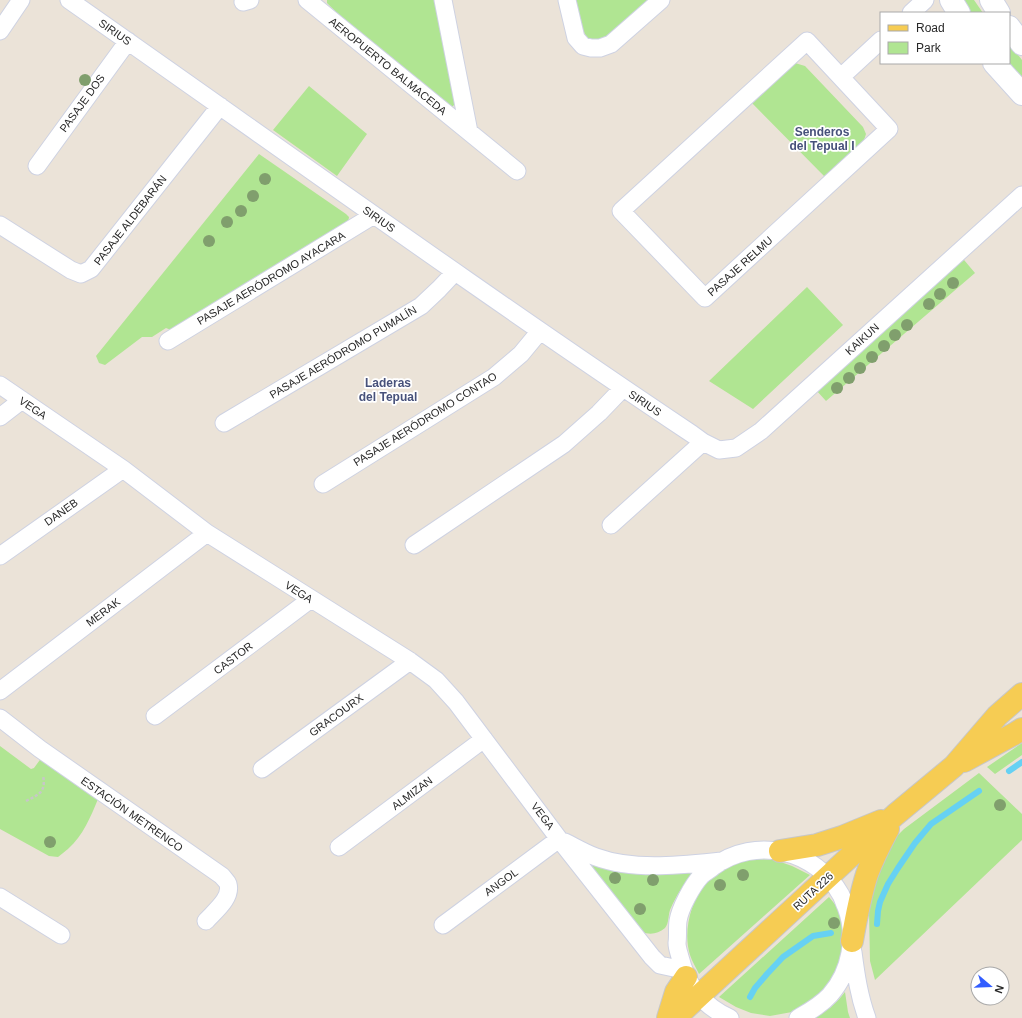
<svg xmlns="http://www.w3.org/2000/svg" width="1022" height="1018" viewBox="0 0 1022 1018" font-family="Arial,sans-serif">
  <rect width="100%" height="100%" fill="#ebe3d8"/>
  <path fill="#b0e592" d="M327,0H435L456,103L452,107L445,106L335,11L327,3Z
    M575,0H651L603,40H591L586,37L580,22Z
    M963,0H974L983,13H970Z
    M1009,43L1022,60V79L1009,63Z
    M795,63L805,66L863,127L866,134L863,143L825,177L750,101L789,66Z
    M309,86L367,134L337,176L273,130Z
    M259,154L346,214L349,217L348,223L171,330L166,328L152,337H142L105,365L99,363L96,356Z
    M959,254L975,273L826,401L816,390Z
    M807,287L843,325L753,409L709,381Z
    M1022,743V755L995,774L987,767Z
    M0,746L31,769L34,768L42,757L98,799C91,816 83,836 68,849C65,851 62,854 58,857L49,856L0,829Z
    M979,773L1022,814V840L875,980L870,961L869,912L871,899L878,872L896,837L904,829Z
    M586,859L695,872C683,885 677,894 670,910C668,916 669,923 665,928C658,934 650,935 642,932Z
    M757,859L775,860L792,866L810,875L699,974C696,968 692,961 690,955C683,933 690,902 705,885C713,876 724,868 735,863C742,861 750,860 757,859Z
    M829,897L838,908L842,925L844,945L841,961L825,990L809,1004L792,1012L770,1016L751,1013L736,1007L719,997Z
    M845,992L848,1012L850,1018H811C825,1013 836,1004 845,992Z"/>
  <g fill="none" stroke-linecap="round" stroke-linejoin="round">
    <path stroke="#66d1f3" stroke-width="6" d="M1009,771L1022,762
      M877,924L878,911L880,902L888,884L898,868L915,843L931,824L979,791
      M750,997L755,988L767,974L783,957L813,936L831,933"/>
    <g stroke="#ced2e2" stroke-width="19">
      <path id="minor" d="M69,0C276,145 481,293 692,434L703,442L719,450L736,448L761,431L1022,195
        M307,0L517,171
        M443,0L469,132
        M567,0L576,38L583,46L591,48H600L611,44L661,0
        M243,2L250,0
        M911,13L925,0
        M0,31L21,0
        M807,41L889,129L705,298L621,211Z
        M841,77L881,40
        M37,166L128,41
        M0,225L71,270L81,274L91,269L220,106
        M168,341L374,215
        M0,385L123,469L207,533L410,661L436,680L456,702L559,839L652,957L660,965L683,970
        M0,417L22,400
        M224,423L421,306L439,289L455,272
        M323,484L494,377L521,354L540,331
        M611,525L703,442
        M414,545L564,444L599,413L623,388
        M0,556L123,469
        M0,691L207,533
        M155,716L311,599
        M0,718L40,749L222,876C224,879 227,881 228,884C232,898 215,911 206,921
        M262,769L410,661
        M565,842C575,847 585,853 596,857C634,871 682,865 722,861
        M339,847L484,739
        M0,897L61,935
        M443,925L559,839
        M853,952C856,975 859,996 867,1018
        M730,1018C703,1006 687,986 680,957C679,953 677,948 677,943C678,936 677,928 678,921C680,908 692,886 701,876C705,872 710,870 713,867C756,835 816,850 841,895C843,899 844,903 846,907C857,936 851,971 830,995C821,1005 810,1011 798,1018"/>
    </g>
    <g stroke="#ced2e2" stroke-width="24">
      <path id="secondary" d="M951,0L959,13
        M991,0L999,13
        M1009,27L1022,44
        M994,63L1022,94"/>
    </g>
    <g stroke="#c7c7c7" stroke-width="24">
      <path id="primary" d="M964,761L1014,734L1022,729
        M780,851L817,845L842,837L881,821
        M852,941C856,918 860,896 867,874C873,858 880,844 888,829
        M668,1018L676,992L686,977
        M675,1018L895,815L954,766L997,716L1022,694"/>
    </g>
    <path stroke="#c7c7c7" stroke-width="2.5" stroke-dasharray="3 2" stroke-linecap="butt" d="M26,801C40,794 46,792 43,775"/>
    <use href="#minor" stroke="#fff" stroke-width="17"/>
    <use href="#secondary" stroke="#fff" stroke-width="22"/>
    <use href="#primary" stroke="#f6cc53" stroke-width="22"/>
  </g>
  <g fill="#809f6d">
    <circle cx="85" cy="80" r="6"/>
    <circle cx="265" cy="179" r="6"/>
    <circle cx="253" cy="196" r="6"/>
    <circle cx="241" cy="211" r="6"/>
    <circle cx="227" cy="222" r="6"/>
    <circle cx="209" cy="241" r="6"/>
    <circle cx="953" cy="283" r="6"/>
    <circle cx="940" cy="294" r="6"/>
    <circle cx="929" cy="304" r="6"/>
    <circle cx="907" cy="325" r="6"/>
    <circle cx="895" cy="335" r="6"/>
    <circle cx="884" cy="346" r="6"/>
    <circle cx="872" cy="357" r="6"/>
    <circle cx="860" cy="368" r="6"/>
    <circle cx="849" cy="378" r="6"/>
    <circle cx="837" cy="388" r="6"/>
    <circle cx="1000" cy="805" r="6"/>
    <circle cx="50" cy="842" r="6"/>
    <circle cx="743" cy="875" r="6"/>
    <circle cx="615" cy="878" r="6"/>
    <circle cx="653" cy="880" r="6"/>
    <circle cx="720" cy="885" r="6"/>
    <circle cx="640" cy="909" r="6"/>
    <circle cx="834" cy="923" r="6"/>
  </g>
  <g text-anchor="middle" stroke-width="3.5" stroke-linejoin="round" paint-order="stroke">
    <g font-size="11" fill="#282828" stroke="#fff">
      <text transform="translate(115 32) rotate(35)" y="4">SIRIUS</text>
      <text transform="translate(388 66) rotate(39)" y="4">AEROPUERTO BALMACEDA</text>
      <text transform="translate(82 103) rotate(-54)" y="4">PASAJE DOS</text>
      <text transform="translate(379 219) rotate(35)" y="4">SIRIUS</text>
      <text transform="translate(130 220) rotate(-52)" y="4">PASAJE ALDEBARÁN</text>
      <text transform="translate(740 266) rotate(-42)" y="4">PASAJE RELMU</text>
      <text transform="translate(271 278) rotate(-31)" y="4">PASAJE AERÓDROMO AYACARA</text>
      <text transform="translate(862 339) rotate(-42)" y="4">KAIKUN</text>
      <text transform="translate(343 352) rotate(-31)" y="4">PASAJE AERÓDROMO PUMALÍN</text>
      <text transform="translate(645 403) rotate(34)" y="4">SIRIUS</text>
      <text transform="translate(33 408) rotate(34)" y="4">VEGA</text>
      <text transform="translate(425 419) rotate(-32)" y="4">PASAJE AERÓDROMO CONTAO</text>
      <text transform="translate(61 512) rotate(-35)" y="4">DANEB</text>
      <text transform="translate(299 592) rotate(32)" y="4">VEGA</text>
      <text transform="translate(103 612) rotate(-37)" y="4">MERAK</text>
      <text transform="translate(233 658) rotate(-37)" y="4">CASTOR</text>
      <text transform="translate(336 715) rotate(-36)" y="4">GRACOURX</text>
      <text transform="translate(412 793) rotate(-37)" y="4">ALMIZAN</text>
      <text transform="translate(132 814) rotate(35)" y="4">ESTACIÓN METRENCO</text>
      <text transform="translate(543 816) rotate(53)" y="4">VEGA</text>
      <text transform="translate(501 882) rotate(-36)" y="4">ANGOL</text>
      <text transform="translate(813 891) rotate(-43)" y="4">RUTA 226</text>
    </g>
    <g font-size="12" font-weight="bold" fill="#47517a" stroke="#fff">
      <text x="822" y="136">Senderos<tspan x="822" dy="14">del Tepual I</tspan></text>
      <text x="388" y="387">Laderas<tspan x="388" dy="14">del Tepual</tspan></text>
    </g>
  </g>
  <rect x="880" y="12" width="130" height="52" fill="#ffffff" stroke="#a9a9a9"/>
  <rect x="888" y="25" width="20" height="6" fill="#f6cc53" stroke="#a9a9a9"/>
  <text x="916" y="32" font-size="12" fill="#282828">Road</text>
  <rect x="888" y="42" width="20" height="12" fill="#b0e592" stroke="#a9a9a9"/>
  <text x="916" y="52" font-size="12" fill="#282828">Park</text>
  <g transform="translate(990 986) rotate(109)"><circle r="19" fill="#ffffff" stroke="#a9a9a9"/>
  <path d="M0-3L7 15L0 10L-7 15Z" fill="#325dff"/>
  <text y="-6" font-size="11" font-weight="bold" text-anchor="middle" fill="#282828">N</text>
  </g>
</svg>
